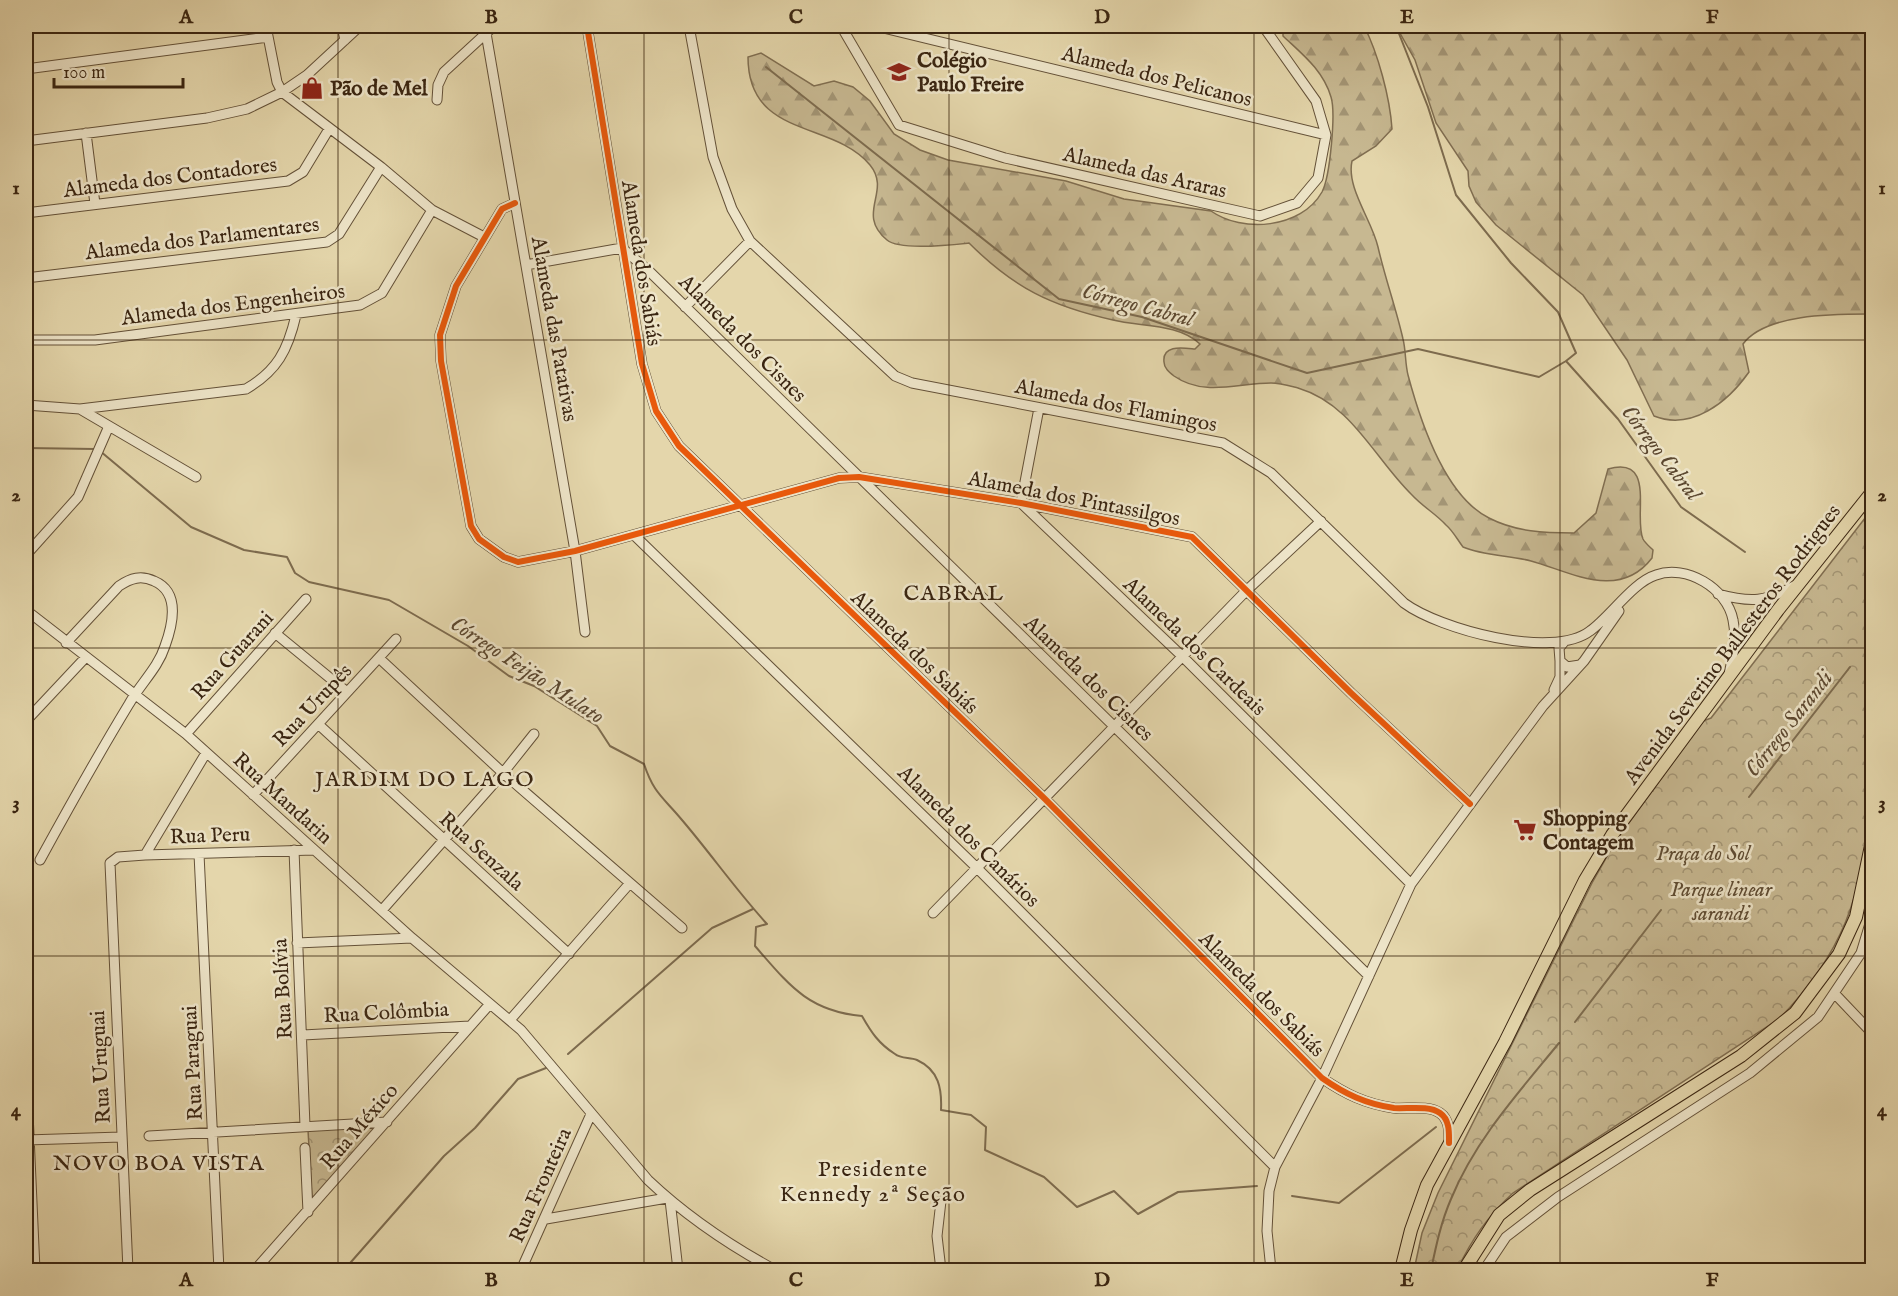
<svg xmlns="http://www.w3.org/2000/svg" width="1898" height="1296" viewBox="0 0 1898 1296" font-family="'IM FELL English',serif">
  <defs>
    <pattern id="forest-firs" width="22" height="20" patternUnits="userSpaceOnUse" patternTransform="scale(1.5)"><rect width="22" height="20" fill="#c7b891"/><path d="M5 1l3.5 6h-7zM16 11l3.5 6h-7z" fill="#a39575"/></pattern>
    <pattern id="park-crowns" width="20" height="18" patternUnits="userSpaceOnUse" patternTransform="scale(1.5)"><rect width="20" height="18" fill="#c7b891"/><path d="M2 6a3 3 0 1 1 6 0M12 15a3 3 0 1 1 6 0" fill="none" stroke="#a39575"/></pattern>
  </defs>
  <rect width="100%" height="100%" fill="#e4d6ab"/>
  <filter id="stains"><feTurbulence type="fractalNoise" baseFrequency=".00333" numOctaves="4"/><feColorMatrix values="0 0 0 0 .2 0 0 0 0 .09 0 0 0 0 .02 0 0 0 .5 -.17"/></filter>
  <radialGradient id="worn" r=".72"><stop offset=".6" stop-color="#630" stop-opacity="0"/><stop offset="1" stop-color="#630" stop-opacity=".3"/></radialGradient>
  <path fill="url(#forest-firs)" stroke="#806e51" stroke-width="1.5" d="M1283,26H1364C1378,53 1390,98 1392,129L1376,146L1352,161C1346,188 1372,220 1378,247C1385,278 1396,308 1403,339C1406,351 1405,363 1408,375C1420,420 1445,496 1489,518C1516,532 1545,533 1574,533L1596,513L1608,469C1657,455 1633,517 1643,539C1645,543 1650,547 1653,550L1652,558C1619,601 1571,572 1531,561C1509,555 1484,556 1463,547C1457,539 1453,531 1446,525C1436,514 1422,506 1412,495C1374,458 1352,404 1298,388C1290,386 1280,383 1271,383C1238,383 1204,397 1174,376C1169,372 1164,368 1164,362C1162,344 1184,348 1195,349L1200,344C1178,323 1140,327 1113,320C1051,306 1014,288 969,243C951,245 900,251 887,240C855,213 892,192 870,165C833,120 748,139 748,57L761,53L814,86L834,81L853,87L870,101L894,134L920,150L948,160L1066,181L1124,199L1211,211C1242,233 1301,229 1322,192C1330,177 1336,113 1331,97C1323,70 1302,54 1283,36Z
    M1396,26H1872V314C1837,314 1766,313 1743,344L1749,372C1728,402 1692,431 1654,416L1627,360L1583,295L1496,225L1476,202L1469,186L1468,171L1436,123L1415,60Z"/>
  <path fill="url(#park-crowns)" stroke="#806e51" stroke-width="1.5" d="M1872,509V806C1860,898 1845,951 1779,1019L1513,1193C1487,1217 1472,1239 1457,1270H1414L1422,1233L1438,1193L1592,883L1617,839L1703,721L1711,718Z
    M378,1127L312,1200L308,1130Z"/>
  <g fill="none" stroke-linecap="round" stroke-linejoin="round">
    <path stroke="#7d6b4e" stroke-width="2" d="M1396,26L1428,107L1456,195L1511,263L1558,312L1576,353L1566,361L1618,419L1681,507L1745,552
      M766,67L1059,299L1142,317L1307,373L1418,349L1539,377L1566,361
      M26,448L95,449
      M100,451L191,527L244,550L287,557L295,573L309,582L389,600L468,646L509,676L534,686L597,726L610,746L644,764C654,794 663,797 682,820C711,854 736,890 767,924L756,927L755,946C789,985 808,1011 862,1016C871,1032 879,1044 895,1054C901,1059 910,1057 917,1060C939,1070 942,1089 941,1110L971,1115L986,1127L985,1150L1044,1177L1077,1207L1114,1191L1138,1214L1178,1192L1257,1186
      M1749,797L1850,667
      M1575,1022L1661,910
      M568,1054L712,928L753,909
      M1292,1196L1339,1203L1436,1127
      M344,1270L444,1156L475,1128L518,1079L546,1068
      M1431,1270C1436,1246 1441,1222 1451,1199C1475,1140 1519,1092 1559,1043"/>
    <g stroke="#645138" stroke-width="11">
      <path id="minor" d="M266,26L277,82L282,92L381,167L432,210L484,237
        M342,26L345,40
        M587,26L642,364L656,411L679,446L1045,799L1322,1078C1345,1094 1366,1104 1394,1108C1407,1109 1429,1105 1440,1113C1450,1120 1449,1133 1449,1143
        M689,26L713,157L732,209L750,241L895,376L912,383L1223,443L1271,473L1404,603C1439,629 1552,660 1590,631C1610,617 1633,582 1656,575C1686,564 1727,588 1733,620C1737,639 1733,656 1729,674
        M841,26L899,125L1005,158L1260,216L1297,203L1318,178L1326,135L1316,101L1263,26
        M875,26L1326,135
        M486,33L575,551L585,632
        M26,69L268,37
        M437,100L438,85L444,72L494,26
        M86,133L95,204
        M26,141L207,118L247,109L282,92L307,75L360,26
        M515,203L502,209L456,286L440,335L441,361L471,526L479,539L504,557L518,562L575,551L839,478L859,477L1021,503L1192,537L1351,693L1470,804
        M26,213L288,181L303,172L329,129
        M526,265L622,248L650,272L1369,976
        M26,278L327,242L339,234L381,167
        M685,307L750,241
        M26,340H95L360,305L382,293L432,210
        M26,405L80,409L246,389C277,371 288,350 296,315
        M1039,408L1021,503L1184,658L1411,884
        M80,409L196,477
        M634,535L976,867L1275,1167
        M26,555L78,497L109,426
        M1718,594C1751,603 1766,602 1796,585
        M26,610L186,734L412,938L521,1030L648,1180C686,1216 729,1245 775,1270
        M275,633L347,692
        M1564,642L1559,648L1560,661L1567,667L1580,665
        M379,658L503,773L682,928
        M1554,690L1560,677V661
        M26,721L86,657
        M318,724L569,954
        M186,734L306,599
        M253,795L396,639
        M294,850L305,1126
        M199,854L219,1270
        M145,855L206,753
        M40,860C69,807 98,755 129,704C141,683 158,668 165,646C173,624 180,592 154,581C141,575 131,578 119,586L66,643
        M383,909L503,773L534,734
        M933,913L1246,591L1321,521
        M297,943L412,938
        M1835,994L1872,1033
        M510,1020L630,883
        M303,1035L470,1026
        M26,1068L35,1270
        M149,1136L387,1122
        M26,1140L121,1137
        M305,1148L308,1212
        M670,1200L678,1270
        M941,1201L937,1236L941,1270
        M546,1219L667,1198
        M128,1270L110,863L118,857L145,855L314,850
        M255,1270L489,1005
        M521,1270L591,1114
        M1271,1270L1267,1231L1269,1191L1275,1167L1322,1078L1411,884L1543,706L1584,661L1619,611
        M1484,1270L1506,1237L1558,1197L1750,1073L1818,1017L1861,953L1872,917"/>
    </g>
    <g stroke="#3a2511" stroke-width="14">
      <path id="major" d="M1401,1270L1411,1230L1427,1185L1505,1042L1585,880L1612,835L1778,610L1872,492
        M1464,1270L1499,1215L1530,1190L1741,1056L1795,1013L1839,954L1856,917L1872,841"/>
    </g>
    <use href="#minor" stroke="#ede4c8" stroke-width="9"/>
    <use href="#major" stroke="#e4d6ab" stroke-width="12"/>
    <g stroke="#ede4c8" stroke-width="10">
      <path id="cycleway" d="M587,26L642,364L656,411L679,446L1045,799L1322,1078C1345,1094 1366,1104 1394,1108C1407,1109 1429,1105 1440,1113C1450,1120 1449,1133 1449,1143
        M515,203L502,209L456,286L440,335L441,361L471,526L479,539L504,557L518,562L575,551L839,478L859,477L1021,503L1192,537L1351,693L1470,804"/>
    </g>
    <use href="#cycleway" stroke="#e8590c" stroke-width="6"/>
  </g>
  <path fill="none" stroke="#3a2511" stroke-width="1.5" stroke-opacity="0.55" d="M338,26V1270M644,26V1270M949,26V1270M1254,26V1270M1560,26V1270M26,340H1872M26,648H1872M26,956H1872"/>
  <defs>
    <g id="school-bare" transform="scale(1.8)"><path d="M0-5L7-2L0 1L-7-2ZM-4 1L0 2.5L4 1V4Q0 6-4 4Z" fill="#8f2418" stroke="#ede4c8" stroke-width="2.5" paint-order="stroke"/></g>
    <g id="shop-bare" transform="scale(1.8)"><path d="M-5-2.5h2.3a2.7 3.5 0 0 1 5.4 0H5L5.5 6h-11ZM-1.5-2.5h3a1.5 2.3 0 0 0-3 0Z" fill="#8f2418" stroke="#ede4c8" stroke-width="2.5" paint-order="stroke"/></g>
    <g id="supermarket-bare" transform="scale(1.8)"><path d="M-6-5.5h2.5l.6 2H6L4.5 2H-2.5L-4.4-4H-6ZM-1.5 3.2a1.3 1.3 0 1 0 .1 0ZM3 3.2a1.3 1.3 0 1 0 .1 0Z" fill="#8f2418" stroke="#ede4c8" stroke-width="2.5" paint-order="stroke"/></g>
  </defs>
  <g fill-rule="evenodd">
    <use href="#school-bare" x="899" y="72"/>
    <use href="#shop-bare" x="312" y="88"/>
    <use href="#supermarket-bare" x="1525" y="830"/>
  </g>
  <g text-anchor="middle" stroke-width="5" stroke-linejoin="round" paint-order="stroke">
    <g font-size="21" font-weight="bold" fill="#3a2511" stroke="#ede4c8" text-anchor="start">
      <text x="917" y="67">Colégio<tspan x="917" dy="24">Paulo Freire</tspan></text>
      <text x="330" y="95">Pão de Mel</text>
      <text x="1543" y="825">Shopping<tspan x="1543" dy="24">Contagem</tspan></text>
    </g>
    <g font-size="21" fill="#3a2511" stroke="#ede4c8">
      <text transform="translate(1157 76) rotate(14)" y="7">Alameda dos Pelicanos</text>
      <text transform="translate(1145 172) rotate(13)" y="7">Alameda das Araras</text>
      <text transform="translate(170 177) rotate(-7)" y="7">Alameda dos Contadores</text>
      <text transform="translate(202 238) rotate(-7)" y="7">Alameda dos Parlamentares</text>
      <text transform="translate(642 263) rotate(81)" y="7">Alameda dos Sabiás</text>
      <text transform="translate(233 304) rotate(-7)" y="7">Alameda dos Engenheiros</text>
      <text transform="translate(555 329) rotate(80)" y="7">Alameda das Patativas</text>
      <text transform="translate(743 338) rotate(45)" y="7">Alameda dos Cisnes</text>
      <text transform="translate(1116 405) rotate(11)" y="7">Alameda dos Flamingos</text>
      <text transform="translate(1074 498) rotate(11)" y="7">Alameda dos Pintassilgos</text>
      <text transform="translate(1732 644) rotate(-53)" y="7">Avenida Severino Ballesteros Rodrigues</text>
      <text transform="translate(1195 646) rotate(44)" y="7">Alameda dos Cardeais</text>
      <text transform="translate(915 652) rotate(44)" y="7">Alameda dos Sabiás</text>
      <text transform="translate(232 655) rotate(-48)" y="7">Rua Guarani</text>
      <text transform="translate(1089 678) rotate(44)" y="7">Alameda dos Cisnes</text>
      <text transform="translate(312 705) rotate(-47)" y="7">Rua Urupês</text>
      <text transform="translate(283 798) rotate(42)" y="7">Rua Mandarin</text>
      <text transform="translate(210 835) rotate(-2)" y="7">Rua Peru</text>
      <text transform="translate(969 836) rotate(45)" y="7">Alameda dos Canários</text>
      <text transform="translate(482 851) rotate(42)" y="7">Rua Senzala</text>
      <text transform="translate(282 989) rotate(-93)" y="7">Rua Bolívia</text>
      <text transform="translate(1262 994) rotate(45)" y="7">Alameda dos Sabiás</text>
      <text transform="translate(386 1012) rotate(-3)" y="7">Rua Colômbia</text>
      <text transform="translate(192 1063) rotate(-93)" y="7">Rua Paraguai</text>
      <text transform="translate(100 1067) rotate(-93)" y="7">Rua Uruguai</text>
      <text transform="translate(359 1126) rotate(-49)" y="7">Rua México</text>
      <text transform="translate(540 1185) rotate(-66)" y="7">Rua Fronteira</text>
    </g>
    <g font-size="21" font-style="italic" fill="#5d4a31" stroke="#ede4c8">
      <text x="1703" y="860">Praça do Sol</text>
      <text x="1721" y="896">Parque linear<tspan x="1721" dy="24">sarandi</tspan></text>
    </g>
    <g font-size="22" font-style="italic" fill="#5c4830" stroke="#ede4c8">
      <text transform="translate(1138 304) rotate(15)" y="8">Córrego Cabral</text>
      <text transform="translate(1662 452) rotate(52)" y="8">Córrego Cabral</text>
      <text transform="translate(528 669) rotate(33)" y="8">Córrego Feijão Mulato</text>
      <text transform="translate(1788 723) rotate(-52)" y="8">Córrego Sarandi</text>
    </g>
    <g font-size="22" letter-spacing="1.5" fill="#3a2511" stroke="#ede4c8">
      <text x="954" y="600">CABRAL</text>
      <text x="425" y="786">JARDIM DO LAGO</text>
      <text x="159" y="1170">NOVO BOA VISTA</text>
      <text x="873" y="1176">Presidente<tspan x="873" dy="25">Kennedy 2ª Seção</tspan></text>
    </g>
  </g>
  <rect width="1898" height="1296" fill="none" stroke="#e4d6ab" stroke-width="66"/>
  <path d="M54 78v9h129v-9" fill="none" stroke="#3a2511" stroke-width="3"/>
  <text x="63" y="78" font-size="18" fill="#3a2511" stroke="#ede4c8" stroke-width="4.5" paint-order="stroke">100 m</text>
  <rect x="33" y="33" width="1832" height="1230" fill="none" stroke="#3a2511" stroke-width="2"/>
  <g font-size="20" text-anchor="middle" font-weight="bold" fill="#3a2511">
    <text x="186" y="23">A</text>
    <text x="491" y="23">B</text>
    <text x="796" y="23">C</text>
    <text x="1102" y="23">D</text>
    <text x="1407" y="23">E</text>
    <text x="1712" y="23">F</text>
    <text x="16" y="194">1</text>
    <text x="1882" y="194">1</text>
    <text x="16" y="501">2</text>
    <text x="1882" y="501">2</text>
    <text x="16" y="809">3</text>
    <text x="1882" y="809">3</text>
    <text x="16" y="1116">4</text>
    <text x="1882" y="1116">4</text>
    <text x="186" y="1286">A</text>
    <text x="491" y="1286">B</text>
    <text x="796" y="1286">C</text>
    <text x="1102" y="1286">D</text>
    <text x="1407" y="1286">E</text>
    <text x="1712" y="1286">F</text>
  </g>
  <rect width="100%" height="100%" filter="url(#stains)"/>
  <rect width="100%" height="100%" fill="url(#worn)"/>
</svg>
